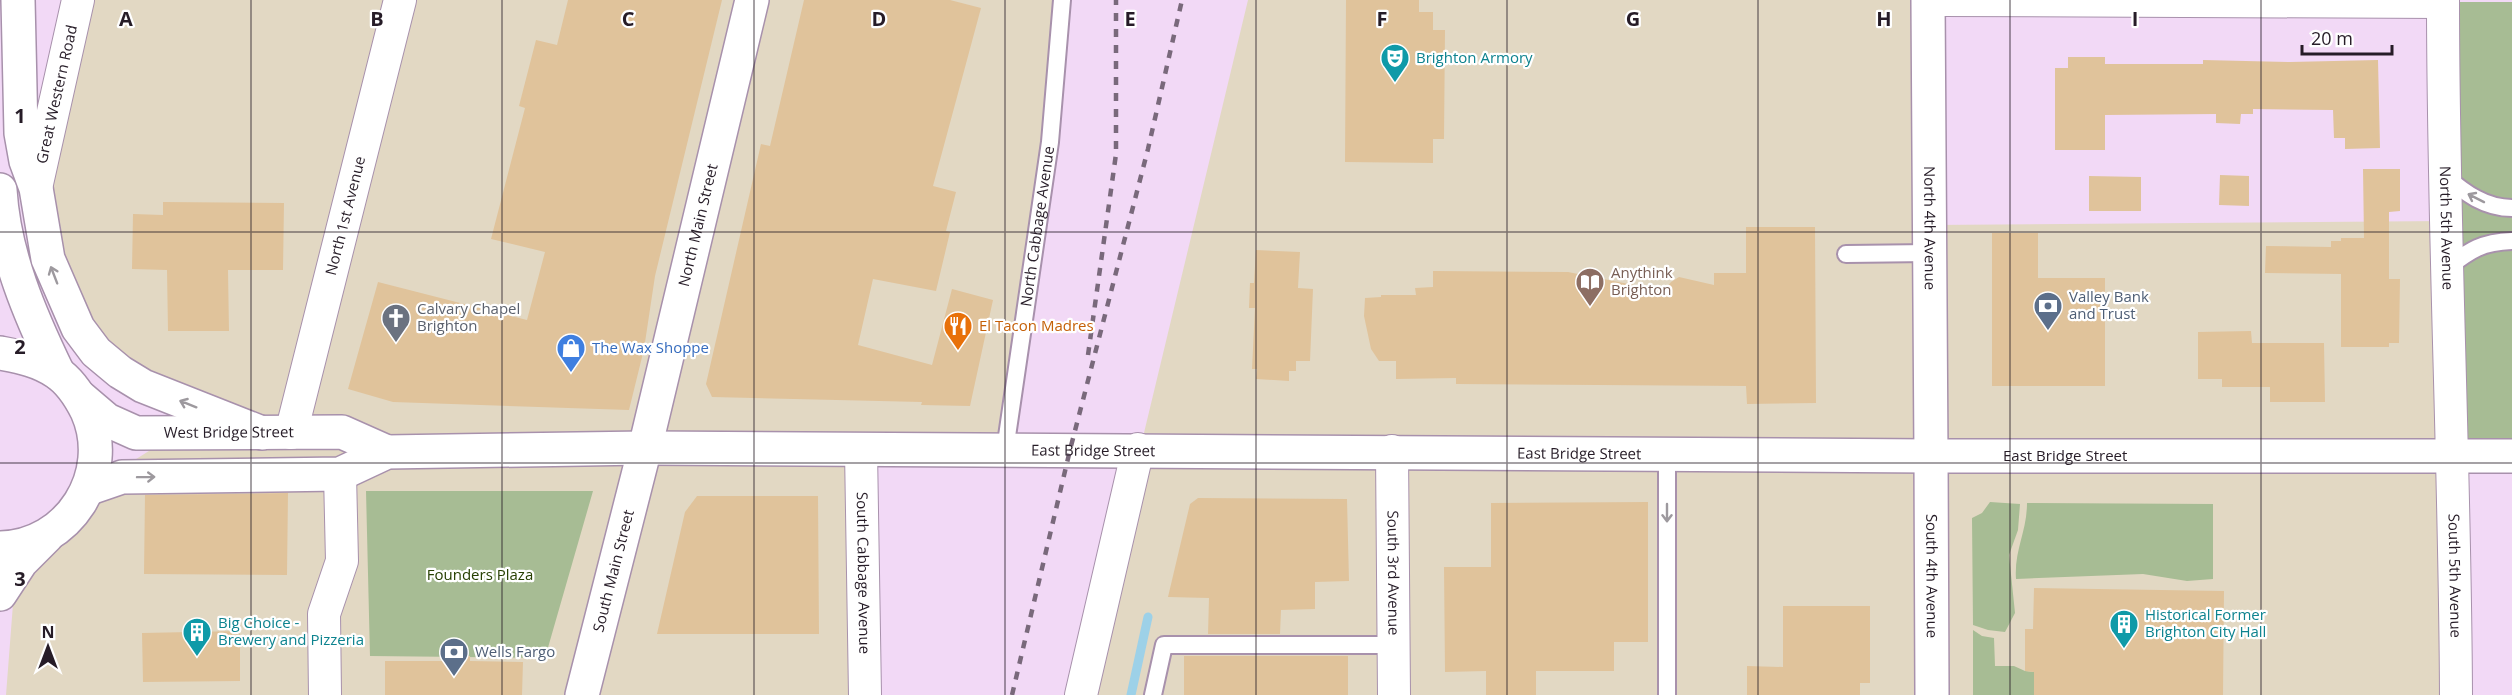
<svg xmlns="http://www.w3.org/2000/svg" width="2512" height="695" viewBox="0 0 2512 695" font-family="'Open Sans',sans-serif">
  <rect width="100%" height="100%" fill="#f2d9f6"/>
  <path fill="#e2d8c3" d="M78,0H1062L1005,450H861L865,695H6L13,604L47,536L90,488L176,434L260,433L96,352L37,200Z
    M1248,0H1928L1930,225L2446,221L2456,695H1081Z"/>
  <path fill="#a7bc94" d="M2443,2H2512V456H2450Z
    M366,491H593L545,658L370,656Z
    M1990,502L2020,504L2018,530L2009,555L2015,613L2005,632L1988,630L1973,625L1972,518L1982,513Z
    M2027,503L2213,504V579L2187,581L2143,574L2016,579C2014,550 2027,532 2027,503Z
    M1973,630L1982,636L1994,638L1995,666H2014L2025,671L2034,672V695H1973Z"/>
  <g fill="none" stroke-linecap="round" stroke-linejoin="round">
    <path stroke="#9dd1e8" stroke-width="9" d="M1131,695L1148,617"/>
  </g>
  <path fill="#e0c39b" d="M568,0H722L655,276L644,349L629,410L393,402L348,389L378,282L527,320L545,252L491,239L525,108L519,106L536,40L557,45Z
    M804,0H950L981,8L933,186L956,192L946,231L950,232L936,291L873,279L858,345L932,365L952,289L993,300L970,406L921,405L922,402L712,397L706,384L761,144L770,146Z
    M1346,0H1419V12H1433V30H1445L1444,139H1433V163L1345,162Z
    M2068,57H2105V64H2203V60L2290,62L2378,60L2380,148L2345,149V138H2334L2333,110L2253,109V114H2241L2240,124L2216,123V114L2105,115V150H2055V68H2068Z
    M2363,169H2400V211L2389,212V279H2400L2399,343H2389V347H2341V274L2265,273L2266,246L2331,247V241H2341V238H2364Z
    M2220,175L2249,176V206L2219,205Z
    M2089,176L2141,177V211H2089Z
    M163,202L284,203L283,270H228L229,331H168L167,270L132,269L133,214L163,215Z
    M1746,227H1815L1816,403L1747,404L1746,386L1456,384V378L1396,379V361H1379L1371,349L1364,316L1365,298L1381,297V295H1416L1415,288L1433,287V271L1568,272L1664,291L1671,282L1679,277L1714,285V273H1746Z
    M1992,233H2038V278H2105V386H1992Z
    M1256,250L1300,252L1298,288L1313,289L1310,361H1296V371H1289V381L1256,379L1257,369H1252L1255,308H1249L1250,283H1254Z
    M2251,331L2252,343H2324L2325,402H2270V387H2222V379H2198V332Z
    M288,493L287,575L144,574L145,495Z
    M697,496H818L819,634H657L685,512Z
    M1198,498L1347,499L1349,581L1315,582V609L1281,610L1280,634H1208L1209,598L1168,597L1190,504Z
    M1648,502V642H1614V671H1536V695H1486V671L1445,672L1444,567H1491V503Z
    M2034,588L2224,591L2223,695H2034V672L2025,671V629H2033Z
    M1783,606H1870V683H1860V695H1747V666L1783,667Z
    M240,631V681L143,682L142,633Z
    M445,656H470V661L523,662L522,695H385V661H445Z
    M1184,656H1348V695H1184Z"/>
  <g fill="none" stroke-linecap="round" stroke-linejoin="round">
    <g stroke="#a891ac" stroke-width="20">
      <g id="service">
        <path d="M2445,176C2465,193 2485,208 2512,208"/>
        <path d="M1846,254L1930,253"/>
        <path d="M2447,268C2470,250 2482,242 2512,241"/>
        <path id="s1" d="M1005,450L1050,142L1062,0"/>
        <path d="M1153,695L1164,645H1393"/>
        <path d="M1667,695V455"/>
      </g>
    </g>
    <g stroke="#a891ac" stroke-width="34">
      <g id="minor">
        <path d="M1941,0L2443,2"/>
        <path id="s2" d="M2443,0C2443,232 2455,463 2456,695"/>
        <path id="s3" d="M36,188L78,0"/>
        <path id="s4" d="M291,433L400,0"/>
        <path id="s5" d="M861,450L865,695"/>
        <path id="s6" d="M1392,451L1394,695"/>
        <path d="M325,695L324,614L342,561L340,474"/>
        <path d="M1081,695L1138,449"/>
      </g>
    </g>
    <g stroke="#a891ac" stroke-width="36">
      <g id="tertiary">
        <path id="s7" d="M1928,0L1931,456"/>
        <path id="s8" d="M582,695L645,448L752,0"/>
      </g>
    </g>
    <g stroke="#a891ac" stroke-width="36">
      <g id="secondary">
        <path id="s9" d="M80,397L107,420L136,433L342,432L387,452"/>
        <path id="s10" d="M1931,456L1932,695"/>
        <path id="s11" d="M90,488L122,477L340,474L387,452L645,448L1931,456H2512"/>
      </g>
    </g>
    <g stroke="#a891ac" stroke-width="36">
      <path id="primary" d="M0,353C21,357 38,360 56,372C70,381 80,397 87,411C115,474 69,547 0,548"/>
    </g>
    <g stroke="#a891ac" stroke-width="36">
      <path id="trunk" d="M18,0L21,133L26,161L36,188L48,259L78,328L96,352L120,372L143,386L262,433
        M0,190C4,255 30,315 58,373
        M0,594L21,562L47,536"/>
    </g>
    <use href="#service" stroke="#fff" stroke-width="16"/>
    <use href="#minor" stroke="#fff" stroke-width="32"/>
    <use href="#tertiary" stroke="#fff" stroke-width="33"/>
    <use href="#secondary" stroke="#fff" stroke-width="33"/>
    <use href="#primary" stroke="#fff" stroke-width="33"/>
    <use href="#trunk" stroke="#fff" stroke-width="33"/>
    <path stroke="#79697b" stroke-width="4.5" stroke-dasharray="8 8" stroke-linecap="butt" d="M1088,355L1116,154V0
      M1012,695L1070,450L1148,149L1182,0"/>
  </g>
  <defs><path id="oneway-shaft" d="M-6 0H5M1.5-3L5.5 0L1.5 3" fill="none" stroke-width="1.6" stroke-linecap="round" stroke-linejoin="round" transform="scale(1.5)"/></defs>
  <g stroke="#9d999e">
    <use href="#oneway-shaft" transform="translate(2476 198) rotate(-153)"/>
    <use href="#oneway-shaft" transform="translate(54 275) rotate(-111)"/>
    <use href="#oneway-shaft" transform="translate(188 404) rotate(-158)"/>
    <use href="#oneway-shaft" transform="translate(146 477) rotate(-1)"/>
    <use href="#oneway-shaft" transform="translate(1667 513) rotate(90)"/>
  </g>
  <path fill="none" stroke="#261c27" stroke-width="1.5" stroke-opacity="0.55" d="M251,0V695M502,0V695M754,0V695M1005,0V695M1256,0V695M1507,0V695M1758,0V695M2010,0V695M2261,0V695M0,232H2512M0,463H2512"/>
  <defs>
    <g id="theatre-pin" transform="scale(1.5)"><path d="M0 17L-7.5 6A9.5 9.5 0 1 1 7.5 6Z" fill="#0f9aa8" stroke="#fff"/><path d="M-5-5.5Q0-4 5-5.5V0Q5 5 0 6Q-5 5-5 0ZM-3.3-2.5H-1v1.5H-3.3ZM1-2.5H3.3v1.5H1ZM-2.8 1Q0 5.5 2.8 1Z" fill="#fff"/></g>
    <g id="library-pin" transform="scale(1.5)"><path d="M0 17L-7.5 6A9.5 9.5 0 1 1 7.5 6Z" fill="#8d6e63" stroke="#fff"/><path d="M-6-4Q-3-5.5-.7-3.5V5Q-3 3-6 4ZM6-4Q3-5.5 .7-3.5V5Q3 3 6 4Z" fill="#fff"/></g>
    <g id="bank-pin" transform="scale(1.5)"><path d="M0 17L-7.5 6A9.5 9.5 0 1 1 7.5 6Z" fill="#5c6f8a" stroke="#fff"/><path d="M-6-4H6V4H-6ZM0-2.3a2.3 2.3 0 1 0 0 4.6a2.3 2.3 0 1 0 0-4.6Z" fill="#fff"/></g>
    <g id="church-pin" transform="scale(1.5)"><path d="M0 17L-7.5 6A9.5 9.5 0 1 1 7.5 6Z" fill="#6b7280" stroke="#fff"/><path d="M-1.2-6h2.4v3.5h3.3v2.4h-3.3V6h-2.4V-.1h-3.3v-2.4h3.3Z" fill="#fff"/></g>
    <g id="restaurant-pin" transform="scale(1.5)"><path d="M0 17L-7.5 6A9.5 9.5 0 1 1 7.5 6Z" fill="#e8710a" stroke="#fff"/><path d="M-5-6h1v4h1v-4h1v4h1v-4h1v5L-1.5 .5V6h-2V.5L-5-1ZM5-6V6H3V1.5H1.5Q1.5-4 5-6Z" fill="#fff"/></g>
    <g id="shop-pin" transform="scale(1.5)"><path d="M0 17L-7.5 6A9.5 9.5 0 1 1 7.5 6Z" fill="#3f7fe0" stroke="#fff"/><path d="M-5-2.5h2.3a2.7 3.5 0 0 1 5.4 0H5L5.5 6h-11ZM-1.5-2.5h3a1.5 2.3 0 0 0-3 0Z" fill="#fff"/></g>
    <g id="building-pin" transform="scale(1.5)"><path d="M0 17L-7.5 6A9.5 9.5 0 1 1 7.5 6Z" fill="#0f9aa8" stroke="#fff"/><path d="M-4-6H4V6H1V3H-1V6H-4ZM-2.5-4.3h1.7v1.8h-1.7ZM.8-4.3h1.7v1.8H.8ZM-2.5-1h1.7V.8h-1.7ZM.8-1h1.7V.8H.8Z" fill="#fff"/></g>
  </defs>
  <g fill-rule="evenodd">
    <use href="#theatre-pin" x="1395" y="58"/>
    <use href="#library-pin" x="1590" y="282"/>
    <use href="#bank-pin" x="2048" y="306"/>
    <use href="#church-pin" x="396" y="318"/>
    <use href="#restaurant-pin" x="958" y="326"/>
    <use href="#shop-pin" x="571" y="348"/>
    <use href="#building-pin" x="2124" y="624"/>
    <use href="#building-pin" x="197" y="632"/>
    <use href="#bank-pin" x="454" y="652"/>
  </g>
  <g text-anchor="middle" stroke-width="4.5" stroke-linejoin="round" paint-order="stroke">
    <g font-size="15" fill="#0d838f" stroke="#fff" text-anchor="start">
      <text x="1416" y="63">Brighton Armory</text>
      <text x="2145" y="620">Historical Former<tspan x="2145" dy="17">Brighton City Hall</tspan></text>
      <text x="218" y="628">Big Choice -<tspan x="218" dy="17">Brewery and Pizzeria</tspan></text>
    </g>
    <g font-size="15" fill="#261c27" stroke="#fff">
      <text dy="5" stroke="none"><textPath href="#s3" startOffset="96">Great Western Road</textPath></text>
      <text dy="5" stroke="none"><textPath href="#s4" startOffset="224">North 1st Avenue</textPath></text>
      <text dy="5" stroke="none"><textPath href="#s8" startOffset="484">North Main Street</textPath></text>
      <text dy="5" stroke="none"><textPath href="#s1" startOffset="226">North Cabbage Avenue</textPath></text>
      <text dy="5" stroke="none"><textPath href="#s7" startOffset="228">North 4th Avenue</textPath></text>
      <text dy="5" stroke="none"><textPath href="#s2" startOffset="228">North 5th Avenue</textPath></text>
      <text dy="5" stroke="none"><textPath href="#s9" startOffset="160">West Bridge Street</textPath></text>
      <text dy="5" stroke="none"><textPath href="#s11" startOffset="1010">East Bridge Street</textPath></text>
      <text dy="5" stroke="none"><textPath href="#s11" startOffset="1496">East Bridge Street</textPath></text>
      <text dy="5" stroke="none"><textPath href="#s11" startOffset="1982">East Bridge Street</textPath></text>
      <text dy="5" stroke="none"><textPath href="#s8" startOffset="128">South Main Street</textPath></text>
      <text dy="5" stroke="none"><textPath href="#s5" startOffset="123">South Cabbage Avenue</textPath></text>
      <text dy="5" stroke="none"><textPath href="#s6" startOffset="122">South 3rd Avenue</textPath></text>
      <text dy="5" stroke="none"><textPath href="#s2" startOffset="576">South 5th Avenue</textPath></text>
      <text dy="5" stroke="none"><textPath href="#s10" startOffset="120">South 4th Avenue</textPath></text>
    </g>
    <g font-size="15" fill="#785e54" stroke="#fff" text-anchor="start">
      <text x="1611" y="278">Anythink<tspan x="1611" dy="17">Brighton</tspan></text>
    </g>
    <g font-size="15" fill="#4e5e75" stroke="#fff" text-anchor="start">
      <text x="2069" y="302">Valley Bank<tspan x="2069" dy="17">and Trust</tspan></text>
      <text x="475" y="657">Wells Fargo</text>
    </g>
    <g font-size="15" fill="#5b616d" stroke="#fff" text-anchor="start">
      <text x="417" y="314">Calvary Chapel<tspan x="417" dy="17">Brighton</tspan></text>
    </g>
    <g font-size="15" fill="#c56008" stroke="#fff" text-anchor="start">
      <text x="979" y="331">El Tacon Madres</text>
    </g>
    <g font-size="15" fill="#366cbe" stroke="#fff" text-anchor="start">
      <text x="592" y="353">The Wax Shoppe</text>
    </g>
    <g font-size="15" fill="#263f00" stroke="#fff">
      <text x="480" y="580">Founders Plaza</text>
    </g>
  </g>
  <g font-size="20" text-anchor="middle" font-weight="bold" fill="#261c27" stroke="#fff" stroke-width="4.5" stroke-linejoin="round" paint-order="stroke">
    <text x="126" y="26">A</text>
    <text x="377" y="26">B</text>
    <text x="628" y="26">C</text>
    <text x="879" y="26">D</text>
    <text x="1130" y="26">E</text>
    <text x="1382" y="26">F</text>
    <text x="1633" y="26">G</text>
    <text x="1884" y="26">H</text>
    <text x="2135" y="26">I</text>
    <text x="20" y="123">1</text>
    <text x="20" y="354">2</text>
    <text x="20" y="586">3</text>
  </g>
  <g transform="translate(48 647)" stroke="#ffffff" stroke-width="4.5" paint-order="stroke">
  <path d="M0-4.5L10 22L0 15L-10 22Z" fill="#261c27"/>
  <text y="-9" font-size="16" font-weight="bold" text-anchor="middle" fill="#261c27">N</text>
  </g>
  <path d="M2302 45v9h90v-9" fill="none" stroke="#261c27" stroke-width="3"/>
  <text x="2311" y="45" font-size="18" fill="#261c27" stroke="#ffffff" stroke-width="4.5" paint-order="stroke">20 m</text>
</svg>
